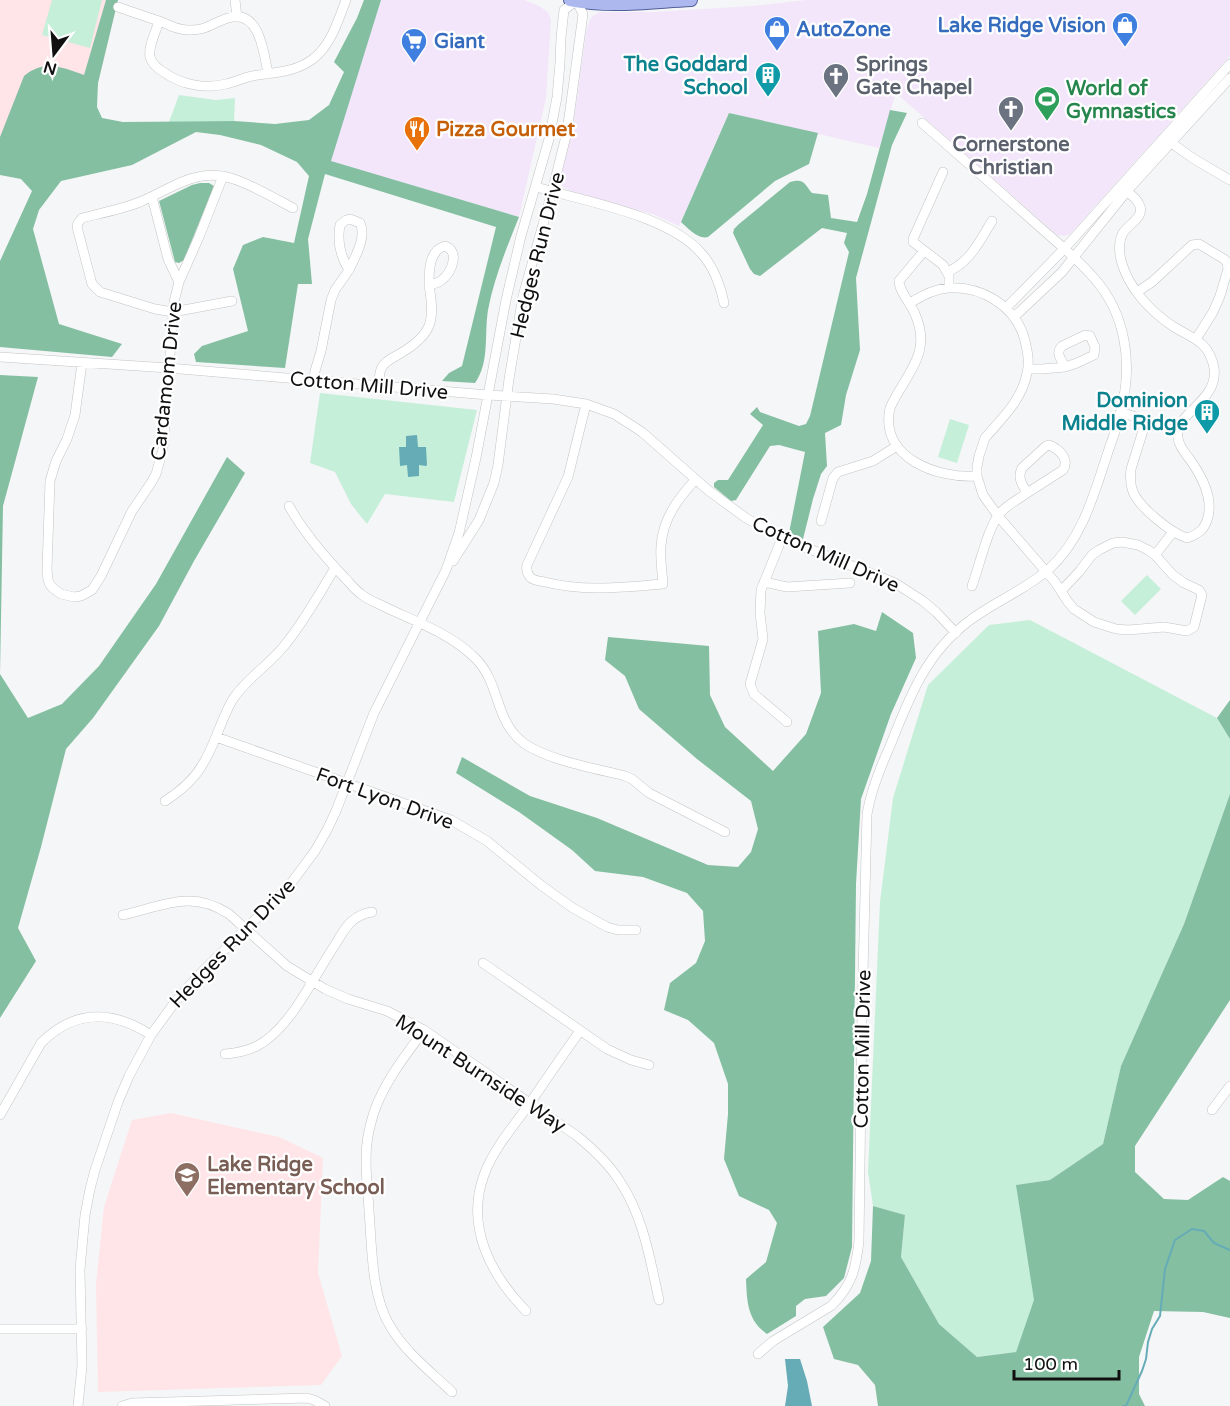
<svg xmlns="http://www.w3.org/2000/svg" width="1230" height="1406" viewBox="0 0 1230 1406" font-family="'Varela Round',sans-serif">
  <rect width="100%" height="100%" fill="#f5f6f7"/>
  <path fill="#f3e6fb" d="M381,0H524L539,6L548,12L551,20L546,98L519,217L330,161Z
    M806,0H1230V56L1070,234L1064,236L1057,235L896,93L879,148L729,113L679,226L655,215L568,190L563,187L560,181L573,126L586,33L589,21L593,16L600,12H654L752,6Z"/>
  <path fill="#ffe4e8" d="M0,0H118L98,83L2,134L0,137Z
    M171,1113L279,1137L323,1158L318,1273L342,1356L321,1385L98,1392L96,1284L104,1207L132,1120Z"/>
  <path fill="#c6efda" d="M52,0H102L90,48L42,35Z
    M179,95L216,100L235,98L234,121L169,122Z
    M320,393L477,410L454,502L385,494L367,524L351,504L335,472L310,463Z
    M950,419L969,425L957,463L938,457Z
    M1147,575L1161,589L1135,615L1121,601Z
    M1030,620L1217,718L1230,739V794L1184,924L1121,1066L1103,1144L1050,1180L1017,1185L1035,1300L1016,1352L977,1357L939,1324L901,1257L905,1215L873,1206L868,1172L880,902L893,798L928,685L989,625Z"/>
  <path fill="#84bfa2" d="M106,0H118L98,83L97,107L102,118L123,122L234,121L275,124L309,120L329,105L344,72L334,62L357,18L364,0H381L331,161L519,217C507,247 494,278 488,310C484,335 490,362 475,383L442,381L449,373L462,366L496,227L325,174L308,239L312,284H298L285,368L196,362L194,354L202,346L248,331L233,269L243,245L263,237L294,243L309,176L297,162L261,145L220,135L196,132L132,165L61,181L39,210L33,229L59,324L122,344L112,357L0,347V261L32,191L21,179L0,175V137L24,76C44,59 62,67 84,75Z
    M890,110L907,113L892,145L856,278L860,350L846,395L841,425L825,433L827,466L821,474L813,499L803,539L789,533L805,452L779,445L770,446L736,500L731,501L714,487V483L718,480H728L763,425L750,414L757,407L760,412L799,426L806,424L810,416L849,252L844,243L847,233L822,228L760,276L754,274L750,269L733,233L734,229L739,224L790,182C805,178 804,184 812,193L828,195L831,218L857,222L867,194Z
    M729,113L818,133L809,164L775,181L708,237C698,240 688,228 681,222Z
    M200,183H209L214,186L184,260L179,263L175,262L159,201L192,185Z
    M0,375L38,377L3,506L0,674L28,718L62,704L99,666L156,584L227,457L245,473L194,561L159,626L93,718L66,749L41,847L18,928L36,961L0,1018Z
    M882,612L913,633L916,658L891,714L861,799L856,884L852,1247L844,1278L826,1296L805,1299L796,1306V1316L767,1334C747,1320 747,1301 746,1279L766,1262L777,1223L769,1210L739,1196L724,1159L728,1114V1084L714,1043L688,1020L664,1010L670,983L696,963L705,941L703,911L687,893L643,877L595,871L572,850L519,812L456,773L462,757L530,796L597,818L708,865L738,867L751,852L758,829L751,801L697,759L639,709L625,676L605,660L608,637L709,646L710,695L725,727L773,771L806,734L821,693L818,631L854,624L876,631Z
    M1230,700V739L1217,718Z
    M1230,794V1000L1135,1146V1172L1164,1199L1188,1200L1223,1177L1230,1181V1318L1203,1312L1154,1311L1139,1357V1394L1145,1406H878L875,1385L858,1365L834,1359L823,1327L860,1293L871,1261L873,1206L905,1215L901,1257L939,1324L977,1357L1016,1352L1034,1300L1016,1185L1050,1180L1103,1144L1121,1066L1184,924Z"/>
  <path fill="#65acb7" d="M417,435L418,447H426L427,465L426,466L419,465V476L408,477L407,465L400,466L399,447H406V436Z
    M785,1359H800L807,1381L812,1406H785L788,1386Z"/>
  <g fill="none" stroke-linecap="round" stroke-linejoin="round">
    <path stroke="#65acb7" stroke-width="2" d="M1123,1406H1126L1142,1371L1146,1359L1148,1342L1152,1329L1160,1316L1165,1269L1175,1240L1192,1229L1204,1231L1214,1243L1230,1250"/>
    <g stroke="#c3c4c5" stroke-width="10">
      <path id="minor" d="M235,0L237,17
        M118,7C132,12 147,17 162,22C170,26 179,30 188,30C206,31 212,23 228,18C260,8 264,54 268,74
        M159,21C156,32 148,46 150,57C152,64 158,69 165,73C182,85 205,89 226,84C235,82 243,78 252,76C274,72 294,73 313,59C331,45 338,21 346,0
        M1170,142L1194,159L1230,180
        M943,172L913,239V242L943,265L949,276V288
        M536,187C584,201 668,215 701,253C714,267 720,284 724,303
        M1127,191C1131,195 1137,199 1139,204C1146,217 1128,224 1123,233C1118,242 1119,251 1121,260C1128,288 1151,312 1174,327C1193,339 1209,341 1214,368C1219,402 1173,413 1178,438C1179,447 1186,454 1191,461C1202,477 1213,497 1208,517C1205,529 1199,534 1187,538C1171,533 1140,508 1133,492C1130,484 1130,477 1131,469L1146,421
        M152,197L168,259L179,282
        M350,219L360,223C367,237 355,257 349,270C340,256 337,242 340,225L346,220Z
        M445,246C460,251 452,271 443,279C439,283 434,284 429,285C429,271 429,250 445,246Z
        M924,251L899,281C899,291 911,304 915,314C933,355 905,374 890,408C879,458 938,479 977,476
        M947,272C970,263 980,240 992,221
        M1137,292L1152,282L1192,245L1199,244L1224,259L1227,262L1228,269L1220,296L1213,312L1196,339
        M232,301L173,312L155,309L100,292L92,284L77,227L78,223L82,218C102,213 122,209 140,202C167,191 191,171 222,176C242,179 274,198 293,208
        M910,303C921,296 935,289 948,288C981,286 1014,305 1024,337C1027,349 1030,361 1027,373C1022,400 1002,418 985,438L979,456L977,467V476L983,495L998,516L1055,582L1068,602L1074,609L1094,622L1116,629L1128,630L1164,627L1187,631L1194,627L1202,595L1199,590L1184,583L1173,575L1155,555L1148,550L1138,545L1122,542L1113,543L1099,550L1092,555L1079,572L1061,591
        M1006,308L1064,249L1230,64
        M1014,317L1062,272L1127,191L1230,78
        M1085,335L1090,336L1095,347L1094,355L1077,363L1065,367C1061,359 1055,353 1062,346Z
        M0,357L169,368L488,395L553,399L586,404L614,414L642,432L709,491L746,518L782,538L895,583L923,601L936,612L956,633
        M82,363L75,415L67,439L56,461L50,481L47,569L48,580L50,585L54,589L61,594L74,597L81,596L92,590L101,576L132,511L151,483L156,474L163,449L174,302L179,282L199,237L223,176
        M1028,369H1042L1065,367
        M314,380L315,371L321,351L331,300L335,290L349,270
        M379,385C379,379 379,372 382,367C386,360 395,357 401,353C433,334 435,320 429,285
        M586,404L568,477L527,565C526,570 527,574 531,578C535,581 540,581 545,582C584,592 623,587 663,584C662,571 660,558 661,546C663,518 678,499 695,480
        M1121,412L1178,432
        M1049,445C1059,449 1070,459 1063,470L1027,493C1022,484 1017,478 1022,468L1046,446Z
        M289,506C304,533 324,556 345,578C350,583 355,590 361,594C368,600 377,603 385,607C416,622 452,634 476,659C501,684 494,722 525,744C548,760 597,769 625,776L632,779L649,793L725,832
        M821,521L833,478L838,472L873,461L897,446
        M782,538L761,590L760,613L763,639L750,684L754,694L787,722
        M1155,555L1173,532
        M453,561L479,520L494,483L498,465L509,379L523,296L552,192L567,132L583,14L576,0
        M764,582L787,587L850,583
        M972,586C979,567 988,527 1000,513C1007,505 1019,499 1027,493
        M216,737L451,820L487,841L542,886L573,908L607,927L618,930H636
        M165,801C181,791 195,779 204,762C216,742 221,719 233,699C247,678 269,665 284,646C304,622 319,594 335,568
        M123,915C163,906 191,889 229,914L287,966L325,989L348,999L387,1011L424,1030L577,1136C593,1149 608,1163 619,1180C643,1215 650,1259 659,1300
        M483,963L607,1049L631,1060L649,1065
        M424,1030C405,1056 385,1081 374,1112C371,1122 368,1132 367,1143C364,1165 368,1189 369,1211C372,1246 371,1295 390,1326C405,1352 431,1372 452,1392
        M225,1054C236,1053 247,1051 257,1046C290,1029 313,978 333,948C339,939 344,928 352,921C358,916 365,913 372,912
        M1212,1110L1230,1086
        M0,1115L41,1043C75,1009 112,1010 151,1035
        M526,1311C491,1275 465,1227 484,1175C493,1150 512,1128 528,1106C545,1081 562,1056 580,1031
        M0,1329H82
        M758,1354L773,1341L831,1306C852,1286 856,1268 859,1241L862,1014L867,814C871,790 880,768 890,746C909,698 926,653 969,621C994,602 1025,590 1049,569C1081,540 1093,498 1106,458C1111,442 1118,426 1121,410C1133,364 1126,314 1094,278C1076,257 1054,240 1034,222C997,189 960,156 922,123
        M78,1406L82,1366L80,1269L85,1215L90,1189L95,1170L118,1102L129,1076L151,1035L175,1002L198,976L289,886L315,851L327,830L336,811L374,713L446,570L459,533L476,458L506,300L521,236L549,139L557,97L560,63L561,37L564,10L576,1
        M122,1406L132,1403L307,1398L314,1400L325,1406"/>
    </g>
    <g stroke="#525e99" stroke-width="14">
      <path id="major" d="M570,0C610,8 651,2 691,0"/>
    </g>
    <use href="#minor" stroke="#fff" stroke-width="9"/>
    <use href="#major" stroke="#acb8ee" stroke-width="12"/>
  </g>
  <defs>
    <g id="shop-pin" transform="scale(1.35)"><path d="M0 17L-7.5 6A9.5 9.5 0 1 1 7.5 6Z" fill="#3f7fe0" stroke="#fff"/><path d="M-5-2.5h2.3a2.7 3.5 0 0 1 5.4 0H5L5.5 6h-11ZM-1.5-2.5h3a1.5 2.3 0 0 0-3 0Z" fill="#fff"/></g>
    <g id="supermarket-pin" transform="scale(1.35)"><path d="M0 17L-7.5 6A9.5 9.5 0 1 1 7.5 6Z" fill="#3f7fe0" stroke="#fff"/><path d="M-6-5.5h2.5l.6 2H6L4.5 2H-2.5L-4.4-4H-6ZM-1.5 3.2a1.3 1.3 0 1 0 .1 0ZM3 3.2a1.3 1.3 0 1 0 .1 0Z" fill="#fff"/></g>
    <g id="building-pin" transform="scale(1.35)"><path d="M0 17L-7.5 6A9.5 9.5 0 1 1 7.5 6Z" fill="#0f9aa8" stroke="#fff"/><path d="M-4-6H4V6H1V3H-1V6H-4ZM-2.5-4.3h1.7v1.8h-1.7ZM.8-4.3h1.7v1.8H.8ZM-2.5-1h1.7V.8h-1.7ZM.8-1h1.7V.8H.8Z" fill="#fff"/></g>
    <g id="church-pin" transform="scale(1.35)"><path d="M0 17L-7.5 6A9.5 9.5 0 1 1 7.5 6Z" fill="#6b7280" stroke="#fff"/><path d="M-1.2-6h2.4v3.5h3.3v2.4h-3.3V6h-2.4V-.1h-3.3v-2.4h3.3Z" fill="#fff"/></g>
    <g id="stadium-pin" transform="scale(1.35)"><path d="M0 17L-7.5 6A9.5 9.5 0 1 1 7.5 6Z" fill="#2e9e5b" stroke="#fff"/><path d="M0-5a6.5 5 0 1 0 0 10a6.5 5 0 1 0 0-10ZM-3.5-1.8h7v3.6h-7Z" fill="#fff"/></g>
    <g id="restaurant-pin" transform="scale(1.35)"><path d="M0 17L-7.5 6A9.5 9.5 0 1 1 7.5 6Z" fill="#e8710a" stroke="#fff"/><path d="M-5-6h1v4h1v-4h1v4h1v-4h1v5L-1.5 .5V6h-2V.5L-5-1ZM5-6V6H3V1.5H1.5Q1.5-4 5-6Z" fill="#fff"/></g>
    <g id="school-pin" transform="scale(1.35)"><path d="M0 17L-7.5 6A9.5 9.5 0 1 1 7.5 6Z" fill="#8d6e63" stroke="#fff"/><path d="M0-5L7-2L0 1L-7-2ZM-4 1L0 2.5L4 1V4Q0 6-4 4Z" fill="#fff"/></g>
  </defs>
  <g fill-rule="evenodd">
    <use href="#shop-pin" x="1125" y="25"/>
    <use href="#shop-pin" x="777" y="29"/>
    <use href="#supermarket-pin" x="414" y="41"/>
    <use href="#building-pin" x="768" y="75"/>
    <use href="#church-pin" x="836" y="76"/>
    <use href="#stadium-pin" x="1047" y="99"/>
    <use href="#church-pin" x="1011" y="109"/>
    <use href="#restaurant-pin" x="417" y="129"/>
    <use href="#building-pin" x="1207" y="412"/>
    <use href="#school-pin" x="187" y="1175"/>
  </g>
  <g text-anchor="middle" stroke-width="4.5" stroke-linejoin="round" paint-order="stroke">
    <g font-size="20" font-weight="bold" fill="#366cbe" stroke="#fff" text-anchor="start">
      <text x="1106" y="32" text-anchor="end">Lake Ridge Vision</text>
      <text x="796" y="36">AutoZone</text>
      <text x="434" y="48">Giant</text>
    </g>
    <g font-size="20" font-weight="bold" fill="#0d838f" stroke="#fff" text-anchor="end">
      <text x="748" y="71">The Goddard<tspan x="748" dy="23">School</tspan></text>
      <text x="1188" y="407">Dominion<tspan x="1188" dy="23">Middle Ridge</tspan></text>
    </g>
    <g font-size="20" font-weight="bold" fill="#5b616d" stroke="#fff" text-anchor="start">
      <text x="856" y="71">Springs<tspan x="856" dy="23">Gate Chapel</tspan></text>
      <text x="1011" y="151" text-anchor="middle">Cornerstone<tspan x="1011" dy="23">Christian</tspan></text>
    </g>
    <g font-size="20" font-weight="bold" fill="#27864d" stroke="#fff" text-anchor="start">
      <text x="1066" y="95">World of<tspan x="1066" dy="23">Gymnastics</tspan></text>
    </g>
    <g font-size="20" font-weight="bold" fill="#c56008" stroke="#fff" text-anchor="start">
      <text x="436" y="136">Pizza Gourmet</text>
    </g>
    <g font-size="20" fill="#101011" stroke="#fff">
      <text transform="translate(537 255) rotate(-76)" y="7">Hedges Run Drive</text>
      <text transform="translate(166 381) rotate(-84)" y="7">Cardamom Drive</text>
      <text transform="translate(369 385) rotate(5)" y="7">Cotton Mill Drive</text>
      <text transform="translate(826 554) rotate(24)" y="7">Cotton Mill Drive</text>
      <text transform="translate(385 798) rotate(20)" y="7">Fort Lyon Drive</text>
      <text transform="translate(232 943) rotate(-46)" y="7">Hedges Run Drive</text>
      <text transform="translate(862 1049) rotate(-89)" y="7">Cotton Mill Drive</text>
      <text transform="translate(481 1073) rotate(33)" y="7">Mount Burnside Way</text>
    </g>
    <g font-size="20" font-weight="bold" fill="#785e54" stroke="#fff" text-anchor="start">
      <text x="207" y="1171">Lake Ridge<tspan x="207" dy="23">Elementary School</tspan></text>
    </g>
  </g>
  <g transform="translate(54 54) rotate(196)" stroke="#ffffff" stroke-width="4.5" paint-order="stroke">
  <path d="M0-4.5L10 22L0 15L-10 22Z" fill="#101011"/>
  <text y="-9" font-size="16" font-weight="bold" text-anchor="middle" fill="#101011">N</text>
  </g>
  <path d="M1014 1370v9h105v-9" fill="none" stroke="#101011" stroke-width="3"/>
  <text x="1023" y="1370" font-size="18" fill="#101011" stroke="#ffffff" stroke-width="4.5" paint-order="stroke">100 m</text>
</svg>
